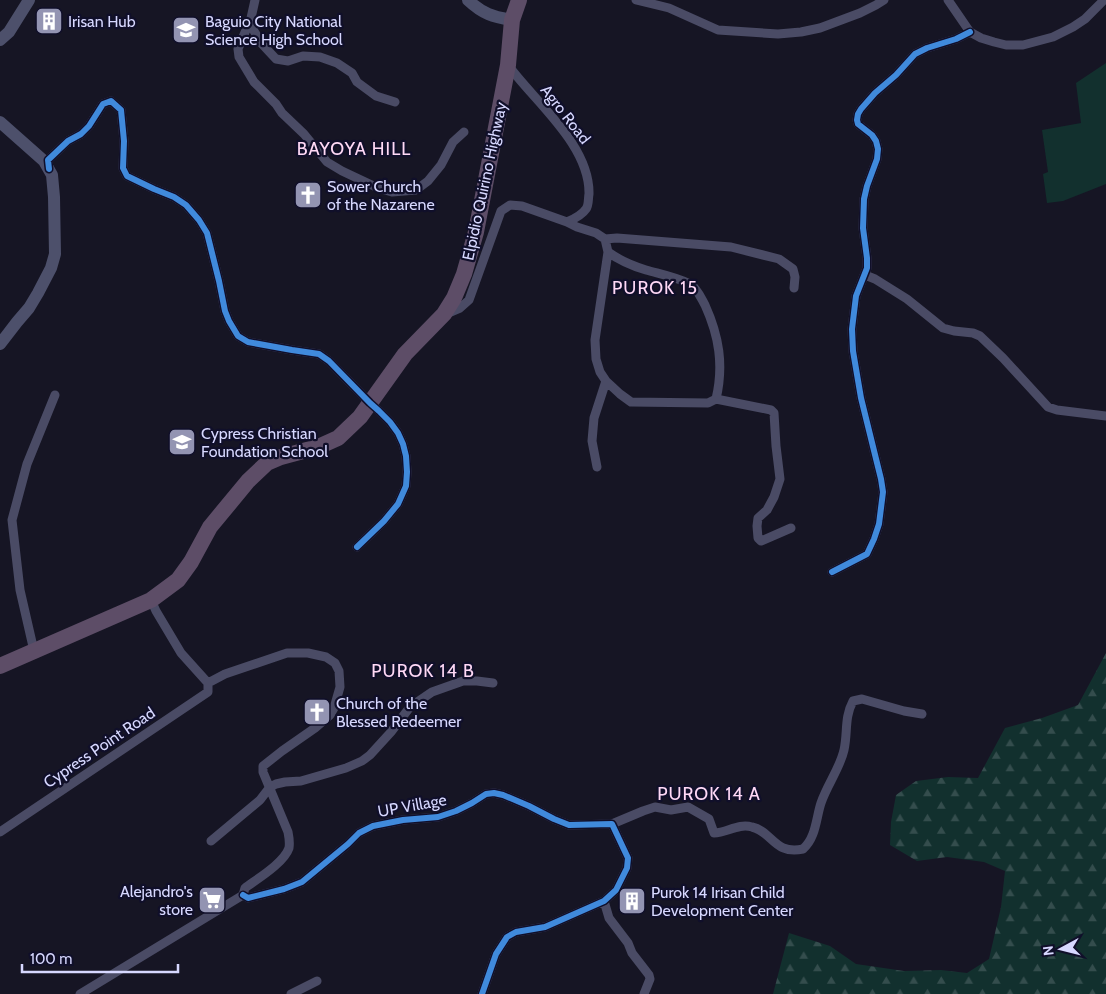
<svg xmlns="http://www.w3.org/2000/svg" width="1106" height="994" viewBox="0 0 1106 994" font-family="Cabin,sans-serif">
  <defs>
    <pattern id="forest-firs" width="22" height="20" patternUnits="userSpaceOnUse" patternTransform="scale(1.25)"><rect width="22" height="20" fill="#12302e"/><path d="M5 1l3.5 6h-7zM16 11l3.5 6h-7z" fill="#344d4d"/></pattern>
  </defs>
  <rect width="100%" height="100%" fill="#161524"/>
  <path fill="url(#forest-firs)" d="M1106,653V994H773L789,933L830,946L856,964L904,971L941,970L967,973L989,959L1001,907L1005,871L984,862L947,857L917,861L890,845L891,822L896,795L916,781L948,777L978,778L1005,728L1042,718L1078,705Z"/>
  <path fill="#12302e" d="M1106,63V184L1063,201L1047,203L1043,174L1048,172L1042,130L1081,123L1076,83Z"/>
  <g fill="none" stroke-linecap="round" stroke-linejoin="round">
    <path stroke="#4a4b65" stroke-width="9" d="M255,0L251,18L238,49L239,57L254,82L276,104L282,113L304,134L327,162L342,171L378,188L392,192L416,190L428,181L441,165L453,142L464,132
      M636,0L669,8L718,30L778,34L801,32L820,28L860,13L876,5L884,0
      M948,0L970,32L981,38L994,42L1006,45H1023L1053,37L1073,27L1085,19L1104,0
      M251,18L254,31L262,44L276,59L288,61L303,56L320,57L337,63L352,73L357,82L376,96L395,102
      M49,169L48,160L68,141L81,134L89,126L103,104L111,101L121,110L124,141L123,168L127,176L154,189L174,197L186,205L199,220L207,233L219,281L225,311L229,321L238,336L248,342L292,350L319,354L329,361L370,403L379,411L390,422L398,433L403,444L406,456L407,472L406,486L398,504L384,521L357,547
      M567,222L577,227L596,233L605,239L617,238L731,247L779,259L793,269L795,277L794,288
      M605,239L608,252L595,340L596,359L600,372L606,381L620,394L631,402L708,403L716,399L771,410L774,413L776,446L780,479L774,497L767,510L758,518L757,526L758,538L761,541L791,528
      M608,252C619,260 633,266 646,270C660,274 676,277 690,284C697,288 701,298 705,305C719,336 724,365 716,399
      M865,275L875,279L907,299L943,328L954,331L973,333L980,336L1003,358L1048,407L1057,410L1106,416
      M446,314L460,308L469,300L501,211L510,205L522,206L567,222C574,219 582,215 586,209C589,205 588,199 589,194C590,145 535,102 508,65
      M597,467L592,441L594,418L606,381
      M832,572L867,554L874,539L879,524L883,492L881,479L861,398L853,351L852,329L856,296L867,268V258L863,228L864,199L867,186L877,159L878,149L876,141L872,135L858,124L857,120L858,114L861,109L875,93L896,75L915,54L927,48L956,39L970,32
      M151,600L156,611L181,653L208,683L225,674L287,653H308L326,657L335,663L339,671L340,687L334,708L330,715L315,728L282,751L263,766V772L288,832C289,837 290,842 289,848C284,863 257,879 245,888L243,895
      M34,651L20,590L12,520L27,464L55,395
      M612,824L643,811L655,807L671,810L688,807L709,819L714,833C727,833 738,823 752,827C773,832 774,855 803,849C816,838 816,818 821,803C827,785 840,768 844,750C848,732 844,718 853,701L862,699L904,711L922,714
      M0,832L208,692V683
      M211,841L260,800L270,787L276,784L285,782L301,781L346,768L362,761L370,755L391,732L410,707L432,692L463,681H477L493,683
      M243,895L248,898L284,889L302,882L348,844L359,833L373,826L403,820L438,817L456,811L472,803L486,794L494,793L503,795L529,806L554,819L569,825L612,824L628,858L627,868L616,890L604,901L545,927L516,932L507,937L496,954L482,994
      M604,901L609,918L628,943L632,953L649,975L650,979L644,994
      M80,994L243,895
      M291,994L317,981"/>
    <path stroke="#4d506b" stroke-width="12" d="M468,0C483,14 493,17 512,20
      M0,40L9,32L29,0
      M0,122L44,161L52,175L54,197L55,254L51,268L38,293L29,308L17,322L0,344"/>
    <path stroke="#5d4d67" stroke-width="16" d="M0,666L151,600L178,580L191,562L210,527L248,481L267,463L281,457L318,447L338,438L360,417L405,354L444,314L454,298L464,274L476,232L508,65L512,20L519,0"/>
    <g stroke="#100f2a" stroke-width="9">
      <path id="cycleway" d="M49,169L48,160L68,141L81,134L89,126L103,104L111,101L121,110L124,141L123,168L127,176L154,189L174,197L186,205L199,220L207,233L219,281L225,311L229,321L238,336L248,342L292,350L319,354L329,361L370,403L379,411L390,422L398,433L403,444L406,456L407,472L406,486L398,504L384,521L357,547
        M832,572L867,554L874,539L879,524L883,492L881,479L861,398L853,351L852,329L856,296L867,268V258L863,228L864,199L867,186L877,159L878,149L876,141L872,135L858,124L857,120L858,114L861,109L875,93L896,75L915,54L927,48L956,39L970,32
        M243,895L248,898L284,889L302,882L348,844L359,833L373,826L403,820L438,817L456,811L472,803L486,794L494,793L503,795L529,806L554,819L569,825L612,824L628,858L627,868L616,890L604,901L545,927L516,932L507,937L496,954L482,994"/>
    </g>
    <use href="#cycleway" stroke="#408adc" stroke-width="6"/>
  </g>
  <defs>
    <g id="building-square" transform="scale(1.4375)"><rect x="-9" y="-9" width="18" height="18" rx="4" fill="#9394b2" stroke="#100f2a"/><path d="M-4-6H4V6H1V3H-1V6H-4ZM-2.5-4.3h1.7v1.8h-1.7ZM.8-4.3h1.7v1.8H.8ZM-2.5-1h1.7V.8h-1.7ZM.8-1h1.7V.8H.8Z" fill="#fff"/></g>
    <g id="school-square" transform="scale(1.4375)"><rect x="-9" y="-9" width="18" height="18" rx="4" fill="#9394b2" stroke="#100f2a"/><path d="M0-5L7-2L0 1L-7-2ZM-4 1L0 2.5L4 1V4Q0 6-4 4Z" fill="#fff"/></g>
    <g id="church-square" transform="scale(1.4375)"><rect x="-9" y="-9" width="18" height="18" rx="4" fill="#9394b2" stroke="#100f2a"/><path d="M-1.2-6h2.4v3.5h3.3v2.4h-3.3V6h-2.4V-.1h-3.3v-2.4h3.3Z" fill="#fff"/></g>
    <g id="supermarket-square" transform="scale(1.4375)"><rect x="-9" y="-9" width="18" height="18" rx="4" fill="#9394b2" stroke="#100f2a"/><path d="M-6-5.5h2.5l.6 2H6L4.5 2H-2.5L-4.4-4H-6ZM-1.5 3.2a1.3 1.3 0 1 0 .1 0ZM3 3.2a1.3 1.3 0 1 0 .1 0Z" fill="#fff"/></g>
  </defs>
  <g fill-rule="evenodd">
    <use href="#building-square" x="49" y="21"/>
    <use href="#school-square" x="186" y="30"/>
    <use href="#church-square" x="308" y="195"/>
    <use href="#school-square" x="182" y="442"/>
    <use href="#church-square" x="317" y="712"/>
    <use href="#supermarket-square" x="212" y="900"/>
    <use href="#building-square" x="632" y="901"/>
  </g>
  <g text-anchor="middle" stroke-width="4.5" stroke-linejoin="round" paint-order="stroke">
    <g font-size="16" fill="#d7d8ff" stroke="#100f2a" text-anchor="start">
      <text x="68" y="27">Irisan Hub</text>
      <text x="205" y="27">Baguio City National<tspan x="205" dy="18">Science High School</tspan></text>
      <text x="327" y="192">Sower Church<tspan x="327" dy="18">of the Nazarene</tspan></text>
      <text x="201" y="439">Cypress Christian<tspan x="201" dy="18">Foundation School</tspan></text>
      <text x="336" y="709">Church of the<tspan x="336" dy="18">Blessed Redeemer</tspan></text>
      <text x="193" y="897" text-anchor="end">Alejandro's<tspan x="193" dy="18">store</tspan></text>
      <text x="651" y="898">Purok 14 Irisan Child<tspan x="651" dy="18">Development Center</tspan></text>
    </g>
    <g font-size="16" fill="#d7d8ff" stroke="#100f2a">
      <text transform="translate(566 114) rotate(52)" y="6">Agro Road</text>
      <text transform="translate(484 181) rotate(-78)" y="6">Elpidio Quirino Highway</text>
      <text transform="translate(99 747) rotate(-34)" y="6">Cypress Point Road</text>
      <text transform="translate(412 805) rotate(-10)" y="6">UP Village</text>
    </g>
    <g font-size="18" letter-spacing="1" fill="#ffd9f6" stroke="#100f2a">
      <text x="354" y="155">BAYOYA HILL</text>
      <text x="655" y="294">PUROK 15</text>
      <text x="423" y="677">PUROK 14 B</text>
      <text x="709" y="800">PUROK 14 A</text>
    </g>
  </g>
  <g transform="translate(1061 949) rotate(263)" stroke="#100f2a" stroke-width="4" paint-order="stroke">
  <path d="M0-4L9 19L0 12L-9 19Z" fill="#d7d8ff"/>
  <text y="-8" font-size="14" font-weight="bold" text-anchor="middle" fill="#d7d8ff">N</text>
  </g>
  <path d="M22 964v8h156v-8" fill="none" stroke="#d7d8ff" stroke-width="2.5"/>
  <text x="30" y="964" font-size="15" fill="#d7d8ff" stroke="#100f2a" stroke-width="4" paint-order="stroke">100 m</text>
</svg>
